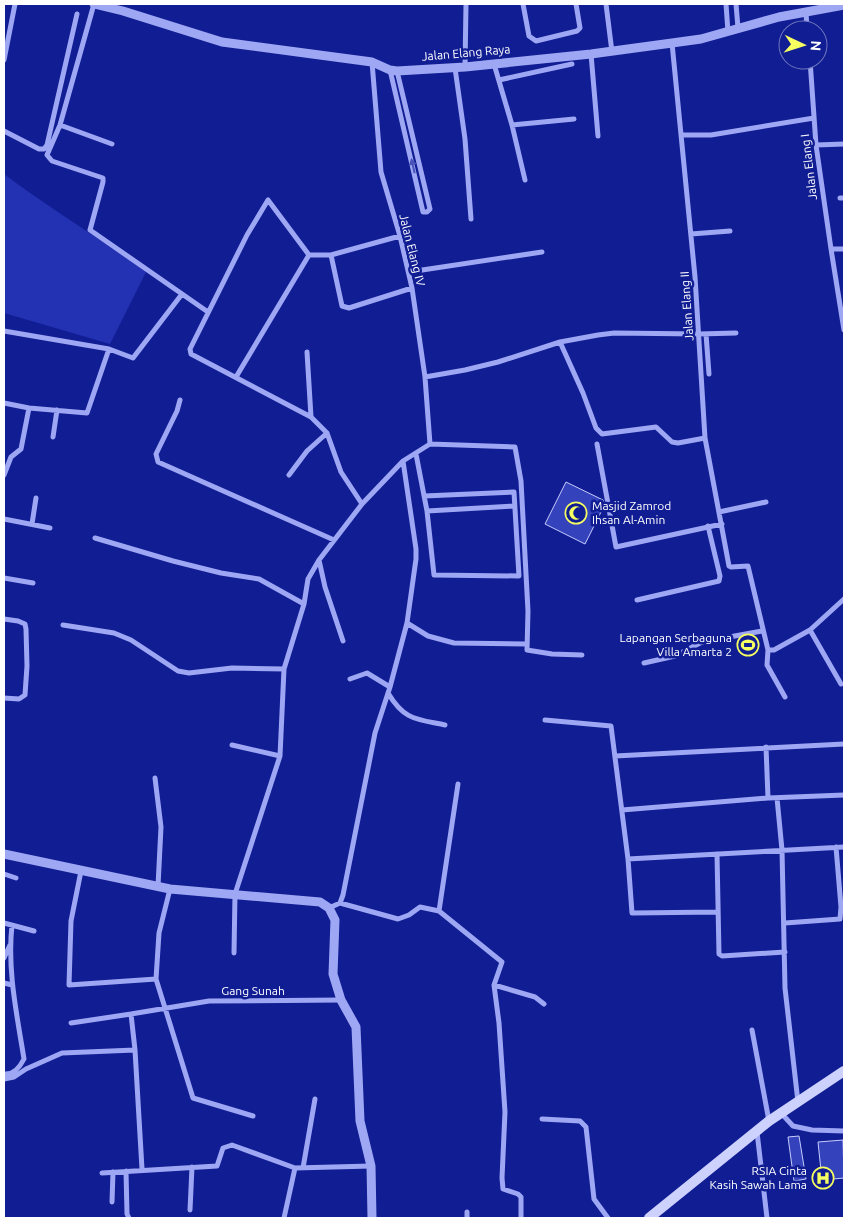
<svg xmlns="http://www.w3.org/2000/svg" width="848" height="1222" viewBox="0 0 848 1222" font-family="Ubuntu,sans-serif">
  <rect width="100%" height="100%" fill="#111d93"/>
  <path fill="#2232b3" d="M4,174C50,209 100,238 146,272L110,344L4,313Z"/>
  <path fill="#3442bb" stroke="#c6ccfd" d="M566,482L603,500L604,506L585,544L545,524Z
    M799,1136L806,1179L794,1181L788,1137Z
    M843,1140L844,1178L822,1180L818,1142Z"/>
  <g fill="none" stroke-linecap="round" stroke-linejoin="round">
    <path stroke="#9ea7f3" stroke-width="5" d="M94,4L60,125L47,155L52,161L103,178V182L90,230L208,312
      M523,4L529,36L536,41L577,31L580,28L576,4
      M606,4L612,52
      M726,4L728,32
      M736,4L738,28
      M806,12L807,30
      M672,43L695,277L705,438L729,566L731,567L748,566L768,650L767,665L785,697
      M591,54L598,136
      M4,60L15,4
      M810,60L816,145L831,249L844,330
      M372,62L381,172L400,236L412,288L425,377L430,444
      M494,64L512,125L525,180
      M465,67L466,4
      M455,68L465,139L471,219
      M390,70L423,212H427L430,209L397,71
      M499,80L572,64
      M60,125L112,144
      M512,125L574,119
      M4,131L39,149H44L47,145L77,14
      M682,135H711L814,118
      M816,145L844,144
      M840,198H844
      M691,234L730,231
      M831,249H844
      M309,255L268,200L247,235L190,349L191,354L311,417
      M309,255H331L400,236
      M331,255L342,306L349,308L412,288
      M409,272L542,252
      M4,331L109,349L133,358L182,294
      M706,334L709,374
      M560,342L583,393L596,428L602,434L656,427L672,442L678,443L705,438
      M307,352L311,417L327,433L341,472L362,504
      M236,377L309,255
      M425,377L465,370L498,362L560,342L598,335L614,333L699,334L736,333
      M180,400L177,411L156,454L158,462L334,540
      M4,403L29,408L87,413L109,349
      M53,437L57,410
      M430,444L515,447L521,481L528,611L527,650L552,654L582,655
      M597,444L616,547L722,524
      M416,454L427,511L434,575L519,576L514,492L424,496
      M4,475L11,457L21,449L29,408
      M289,475L307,451L327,433
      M427,511L514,506
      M719,512L766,502
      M4,519L50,528
      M32,524L36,498
      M95,538L173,561L221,573L259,579L304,604
      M319,560L325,587L343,641
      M4,578L33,583
      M637,600L719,581L720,576L708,526
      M4,619L18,621L25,624L26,629L27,666L25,695L19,699L4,698
      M407,623L428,636L454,643L526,644
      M63,625L114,633L131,640L178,671L189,673L232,668L284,669
      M810,630L841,684
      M768,650H774L810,630L844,599
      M644,663L675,656L702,642L762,631
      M350,679L367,673L390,687
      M388,693C404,720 416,719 445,725
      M545,720L611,726L628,859L632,913L718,912
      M232,745L280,756
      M766,747L768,798
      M615,756L844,744
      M155,778L161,827L158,886
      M777,798L782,850L785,988L798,1102
      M622,810L768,798L844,795
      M717,854L719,954L722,956L785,952
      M628,859L844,847
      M81,871L71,921L69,985L156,979
      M4,874L16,878
      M170,889L159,933L156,979L193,1098L253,1116
      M340,903L398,919L409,915L420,907L439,911L502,962L494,985L499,1023L505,1112L502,1178L503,1189L518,1194L521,1197V1218
      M329,908L340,903L343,895L375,733L390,687L407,623L416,559V549L403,461
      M439,911L458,784
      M4,923L34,931
      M785,923L840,919L841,907L836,847
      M234,953L235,894L280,756L284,669L304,604L308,579L319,560L362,504L403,461L430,444
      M4,958L10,945
      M4,983L12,985
      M494,985L535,997L544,1004
      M131,1014L209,1001L341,1000
      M71,1023L131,1014L135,1050L142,1169
      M752,1030L769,1121
      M4,1074C13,1075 20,1067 24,1059C17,1015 7,970 12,925
      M4,1079L14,1077L26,1069L62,1053L135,1050
      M781,1113L793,1126L812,1130L844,1131
      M542,1119L580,1121L586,1127L594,1199L608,1218
      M757,1132L767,1218
      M303,1168L315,1099
      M126,1171L127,1214L129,1218
      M102,1173L217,1166L223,1148L232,1145L295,1168L371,1166
      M112,1202L113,1172
      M190,1210L192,1167
      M467,1212V1218
      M284,1218L295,1168"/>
    <path stroke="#9ea7f3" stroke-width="9" d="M94,4L123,11L222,42L372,62L390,70L397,71L465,67L591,54L672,43L701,39L779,17L844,5
      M4,854L170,889L320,902L329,908L335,920L333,974L341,1000L356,1027L360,1121L371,1166L372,1218"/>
    <path stroke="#cdd1fd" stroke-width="10" d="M649,1218L769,1121L844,1071"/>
  </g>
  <defs><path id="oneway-solid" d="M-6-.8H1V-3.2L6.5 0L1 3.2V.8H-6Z" transform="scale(1.25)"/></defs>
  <use fill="#4954b9" href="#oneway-solid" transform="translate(413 166) rotate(-103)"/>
  <defs>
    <g id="mosque-ring" transform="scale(1.125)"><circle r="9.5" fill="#111d93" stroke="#f6ff60" stroke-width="1.5"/><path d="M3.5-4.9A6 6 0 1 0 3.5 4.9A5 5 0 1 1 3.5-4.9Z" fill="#f6ff60"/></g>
    <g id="stadium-ring" transform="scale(1.125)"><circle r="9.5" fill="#111d93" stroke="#f6ff60" stroke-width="1.5"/><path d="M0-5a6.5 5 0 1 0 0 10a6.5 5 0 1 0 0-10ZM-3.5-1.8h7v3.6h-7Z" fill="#f6ff60"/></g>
    <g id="hospital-ring" transform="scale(1.125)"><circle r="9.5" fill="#111d93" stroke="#f6ff60" stroke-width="1.5"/><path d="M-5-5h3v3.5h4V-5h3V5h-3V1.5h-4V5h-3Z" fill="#f6ff60"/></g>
  </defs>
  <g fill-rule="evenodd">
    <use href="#mosque-ring" x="576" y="513"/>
    <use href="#stadium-ring" x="748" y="645"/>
    <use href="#hospital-ring" x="823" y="1178"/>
  </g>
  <g text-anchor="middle" stroke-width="5" stroke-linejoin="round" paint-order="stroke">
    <g font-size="12" fill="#fff" stroke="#111d93">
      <text transform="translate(466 53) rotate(-5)" y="4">Jalan Elang Raya</text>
      <text transform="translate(809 167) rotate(-97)" y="4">Jalan Elang I</text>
      <text transform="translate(412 250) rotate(76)" y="4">Jalan Elang IV</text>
      <text transform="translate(687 306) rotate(-94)" y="4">Jalan Elang II</text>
      <text x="253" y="995">Gang Sunah</text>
    </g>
    <g font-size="12" fill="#fff" stroke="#111d93" text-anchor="end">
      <text x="592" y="510" text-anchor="start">Masjid Zamrod<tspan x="592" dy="14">Ihsan Al-Amin</tspan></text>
      <text x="732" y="642">Lapangan Serbaguna<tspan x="732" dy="14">Villa Amarta 2</tspan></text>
      <text x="807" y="1175">RSIA Cinta<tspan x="807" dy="14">Kasih Sawah Lama</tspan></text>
    </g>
  </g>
  <rect width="848" height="1222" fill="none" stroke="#ffffff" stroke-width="10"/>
  <g transform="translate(803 45) rotate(94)"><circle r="24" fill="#111d93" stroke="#7077be"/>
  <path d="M0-4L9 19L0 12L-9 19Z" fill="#f6ff60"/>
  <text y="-8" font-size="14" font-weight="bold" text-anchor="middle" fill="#ffffff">N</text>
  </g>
</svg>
